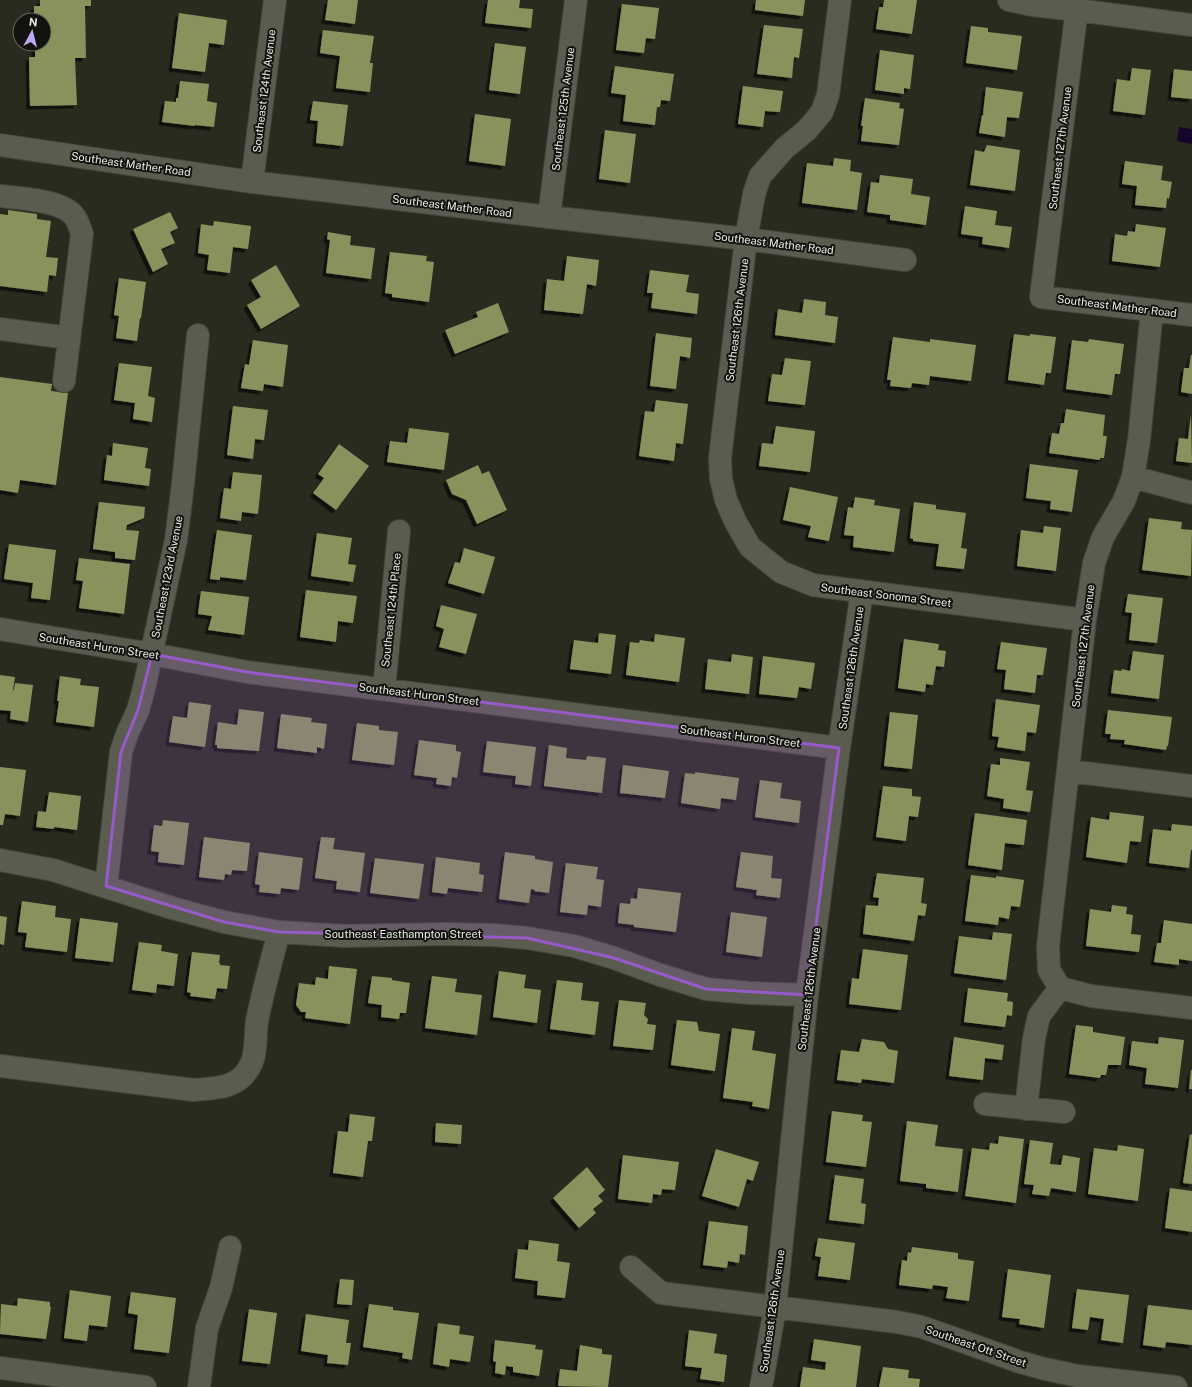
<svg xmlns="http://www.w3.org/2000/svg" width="1192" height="1387" viewBox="0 0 1192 1387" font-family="'Public Sans',sans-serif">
  <defs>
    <filter id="shadow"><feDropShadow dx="-3.5" dy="3.5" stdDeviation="0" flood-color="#0009"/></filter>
  </defs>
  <rect width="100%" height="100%" fill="#292b1f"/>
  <path fill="#16052b" d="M1179,127L1192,129V144L1177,141Z"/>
  <path fill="#89925d" filter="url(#shadow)" d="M40,0H91V6H85L86,58H75L77,105L30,106L29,57H35V44H44V20H34V6H40Z
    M328,0H358L355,24L325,20Z
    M488,0H520L519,8L533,9L531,28L485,23Z
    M756,0H805L803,16L755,10Z
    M884,0H917L912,34L876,29L879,7H883Z
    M622,4L659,8L655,39L646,38L644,53L616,50Z
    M179,13L227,20L224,45L209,43L205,72L172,68Z
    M764,25L803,29L799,58L794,57L792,78L757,74Z
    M971,26L988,28V32L1022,36L1017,70L966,63Z
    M323,30L374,36L370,63H373L370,92L336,88L340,56L320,53Z
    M495,43L526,47L520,94L489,90Z
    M880,50L914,55L910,89L904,88V94L875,90Z
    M615,66L674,74L670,101L661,100L660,107H657L655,125L623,121L626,95L611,93Z
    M1132,68L1151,70L1145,115L1113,111L1117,79L1130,81Z
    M1174,69L1192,71V99L1171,97Z
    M180,81L209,84L207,101L217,103L214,127L195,125V126L162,122L165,101L176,102V98H178Z
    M743,86L783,91L780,112L765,111L763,127L738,124Z
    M986,87L1023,92L1019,118L1007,117L1005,137L979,133L982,115H984L983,114Z
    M865,98L900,103L899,108L904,109L899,145L861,141L863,126H861Z
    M313,101L348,105L343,146L316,143L318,121L310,120Z
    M475,114L511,119L505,166L469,161Z
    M605,130L636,134L630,183L599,179Z
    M987,145L1020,150L1015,191L970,185L975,150L984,152Z
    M834,158L851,160L850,171L862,173L857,210L802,203L807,163L833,166Z
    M1125,161L1163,166L1161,180L1172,182L1169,199L1167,198L1166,208L1135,205L1137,186L1122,184Z
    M880,175L913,179L911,194L930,197L926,225L890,220V215L867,212L871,182L879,183Z
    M965,206L997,211L995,225L1012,227L1009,248L982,244L983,237L961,234Z
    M8,210L37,214V219L51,221L46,257L58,258L56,276L49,275L47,292L0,286V214L8,215Z
    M170,212L178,228L170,232L175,243L161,249L168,264L153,272L133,229Z
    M214,221L251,226L248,249L233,247L230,273L207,270L209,255L198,253L201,224L213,226Z
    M1136,224L1166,228L1160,267L1112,261L1115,234L1127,236L1128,231L1135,232Z
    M328,232L351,236L350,245L375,248L371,279L326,273L330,240L327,239Z
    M390,252L427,256L426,261L434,262L429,302L392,297V294L385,293Z
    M567,256L599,260L596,286L587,284L583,314L544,310L547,279L564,281Z
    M276,265L300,306L261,329L247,305L261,297L251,280Z
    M650,270L689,275L686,292L699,294L697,314L651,308L653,293H647Z
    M119,278L146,282L141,318H140L137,341L116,338L119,316L114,315Z
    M804,299L826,302L825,315L838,317L835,343L775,335L778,309L802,313Z
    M498,303L509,332L455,354L445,330L478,317L476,312Z
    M656,333L692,338L690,358L680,356L676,389L650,386Z
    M1014,334L1030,336V334L1056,337L1051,373H1046L1044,385L1008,380Z
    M893,337L930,342V339L976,345L971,381L930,376L929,385L912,383L911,388L890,386L891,380H887Z
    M1089,339L1124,344L1120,374H1115L1112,395L1066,389L1072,340L1088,342Z
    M253,340L288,345L283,387L264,384L263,391L241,388L245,364L249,365Z
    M1191,355H1192V394L1181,392L1184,368H1189Z
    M785,358L811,361L805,405L768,401L772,374L782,375Z
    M119,363L152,367L148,396L155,398L152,422L133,419L135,403L114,400Z
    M0,377L52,384L51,391L68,393L56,485L20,480L18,493L0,490Z
    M656,400L688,404L683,444L676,443L674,461L639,456L645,411L654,412Z
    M233,406L268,410L264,440L255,439L253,459L227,455Z
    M1066,409L1105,415L1103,436H1107L1104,458H1100V460L1049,453L1052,433L1059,434L1061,423H1064Z
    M1191,414L1192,463L1176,461L1179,438L1188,439Z
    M776,426L815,431L810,472L759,466L762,443L773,444Z
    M409,428L449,433L444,470L387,462L390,441L407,443Z
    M113,443L148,448L145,468L151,469L149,486L104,480L107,455L112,456Z
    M339,444L369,466L336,510L313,493L324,478L318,474Z
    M1030,464L1078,470L1072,512L1050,509L1051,501L1026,498Z
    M478,465L482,474L489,471L507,510L477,524L466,500L452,494L446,480Z
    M233,472L262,475L258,514L242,512L241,521L220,518L224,488L231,489Z
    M790,487L838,497L829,541L808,537L811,526L783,520Z
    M855,497L875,500L874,505L900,509L894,552L853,547L854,536L844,535L848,507L853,508Z
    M99,502L145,507L144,518L127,525L126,530L139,531L135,560L115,558V552L93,549Z
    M914,502L936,505V509L966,513L961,548L967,549L964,569L936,566L939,544L913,541V539L910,538Z
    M1149,518L1182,522L1181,529L1192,530L1191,576L1142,570Z
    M1044,526L1061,528L1056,571L1017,566L1021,530L1043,533Z
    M217,530L252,535L246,580L220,577V580L210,579Z
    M317,533L352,538L348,564L356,565L353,582L311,576Z
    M9,544L56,550L50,600L31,598L33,583L4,579Z
    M464,548L495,557L484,594L448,583L455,562L460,563Z
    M79,558L130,564L124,614L79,608L83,581L76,580Z
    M306,590L357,596L353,623L338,621L336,642L300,637Z
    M201,591L249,597L244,635L208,630L212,616L198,614Z
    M1128,594L1163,598L1157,643L1129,640L1132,613L1125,612Z
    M441,605L477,614L466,654L439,647L444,629L436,626Z
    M599,633L616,635L611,674L570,669L574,640L598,643Z
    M655,634L685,638L679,682L626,675L630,642L639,643L640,640L654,642Z
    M904,639L939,644L938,650L946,651L944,667L936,666L933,685L926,684L925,692L898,688Z
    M1001,642L1047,648L1043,675H1037L1035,693L1004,689L1006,670L997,669Z
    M1133,651L1164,655L1159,699L1111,693L1114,670L1121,671L1122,669L1130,671Z
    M732,654L753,657L749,694L705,689L708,659L731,662Z
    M763,656L815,663L811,689L799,687L797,698L759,694Z
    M0,675L15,677L13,690H14L15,683L33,685L28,722L10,719L11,711L0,710Z
    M60,676L81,679L80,685L99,687L94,727L56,722L59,701H57Z
    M996,699L1040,705L1036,733L1027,732L1025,751L997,747L999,737L992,736Z
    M189,702L211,705L205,747L169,742L173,716L187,718Z
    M239,709L264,712L259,751L217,748V745H215L218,722L237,725Z
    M1108,710L1172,717L1168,746H1167L1166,750L1124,744L1125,740L1110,739L1111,734H1105Z
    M890,712L918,715L912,769L884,766Z
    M281,714L312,718L311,722L327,724L324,749L317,747V753L277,748Z
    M357,723L379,726V730L398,732L394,765L352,760Z
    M419,740L456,745V751L461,752L457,778L452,777L451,786L436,784L437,778L414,775Z
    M487,741L536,747L531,786L515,784L516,776L483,772Z
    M549,745L567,748L566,758L586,760L587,756L606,758L602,793L544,786Z
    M1000,758L1030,762L1026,790L1033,791L1030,812L1003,808L1004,799L987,796L991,764L1000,765Z
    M623,765L669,771L665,798L620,793Z
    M0,767L26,770L20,816L5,814L3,825H0Z
    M695,772L739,778L736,800L721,798L720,809L681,803L685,773L695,774Z
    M760,780L782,783L780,798L801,801L799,823L755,817Z
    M883,786L912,789V796L921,797L918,817L909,816L906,841L876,837Z
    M49,792L81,796L77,830L54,827V829L36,827L38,811L46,812Z
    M1110,812L1144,816L1141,842L1130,841L1127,863L1086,857L1091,817L1109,820Z
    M975,813L1027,820L1024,845L1005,843L1002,870L968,865Z
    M163,820L189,823L184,865L158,862L159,852L151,851L154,825L162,826Z
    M1172,824L1192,826V850H1191L1189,868L1149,863L1153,829L1171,831Z
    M204,837L250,843L247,871L232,870L231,875L225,874L224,880L199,877Z
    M321,837L335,838L333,849L365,853L360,892L336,889L337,881L315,878Z
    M259,852L303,858L299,890L281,888L280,894L259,892L260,885L255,884Z
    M505,852L535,856V859L553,862L549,893L534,891L535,890L531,889L529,903L499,899Z
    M741,852L773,856L771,878L782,879L780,898L756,895L757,890L736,887Z
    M436,857L480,863L479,874L484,875L482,892L448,888L447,894L432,892Z
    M375,858L424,864L419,899L370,893Z
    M566,863L598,867L596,879L604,880L601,907L588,905L587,915L560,912Z
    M877,873L924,878L921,903L927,904L925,916L918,915L914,941L863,934L866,905L878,906L879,898L873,897Z
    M971,875L996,878V876L1024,880L1020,907L1011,906L1009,919L999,917L998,925L965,921Z
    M638,888L681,893L676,932L634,927V925L618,923L620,903L630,904L631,898L637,899Z
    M22,901L56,906L55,917L71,919L67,952L25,947L27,933L18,932Z
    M1112,905L1127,907L1126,914L1133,915L1131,934L1141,935L1139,952L1086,946L1090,909L1111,912Z
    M731,912L767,917L762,957L726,952Z
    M0,916L7,917L4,945L0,944Z
    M80,918L118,923L113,962L75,958Z
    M1164,920L1192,924V961L1179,959V965L1154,962L1157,943H1161Z
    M993,932L1012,934L1006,980L954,973L959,936L992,940Z
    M139,942L162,945L161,951L178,954L174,986L157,984L156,993L132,990Z
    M863,949L908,955L901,1010L849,1004L852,978L859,979Z
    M192,952L220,955L219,963H220V965L230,966L227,989L217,988L215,999L190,996L191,993L187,992Z
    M329,966L357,969L350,1024L305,1018L306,1012H301L296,1005L299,983L315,985L316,977L328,979Z
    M499,971L526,975L524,988L541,990L537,1023L493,1017Z
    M372,976L392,978V980L410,983L406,1013H400L399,1019L381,1017L382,1005L368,1003Z
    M432,976L457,979L455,992L482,995L477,1035L425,1028Z
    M557,980L583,983L581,1000L599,1002L595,1035L550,1029Z
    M968,988L1008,993L1007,1001L1013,1002L1012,1016L1007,1015L1005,1027L964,1022Z
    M619,1000L646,1003L644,1015L648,1019L647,1024L656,1025L653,1050L613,1046Z
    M677,1020L697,1022L699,1031L720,1034L715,1071L671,1065Z
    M1076,1025L1093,1027V1032L1125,1037L1121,1065H1108L1106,1075H1101L1100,1078L1069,1074Z
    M732,1028L755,1031L752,1050L776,1054L769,1109L752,1106L753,1102L723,1098Z
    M954,1037L1004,1045L1002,1060L985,1058L983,1080L949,1076Z
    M1159,1037L1184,1040L1178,1088L1145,1084L1147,1068L1129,1065L1132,1041L1158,1044Z
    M862,1039L884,1042L888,1049L898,1051L894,1083L862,1079L861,1083L837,1080L841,1050L859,1052Z
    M1191,1070H1192V1089H1189Z
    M832,1111L863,1115L862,1121L872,1122L866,1167L826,1162Z
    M350,1114L375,1117L372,1141H368L363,1177L333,1173L338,1131L348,1132Z
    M907,1121L938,1125L935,1146L963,1149L958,1192L926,1188V1184L900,1181Z
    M436,1123L462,1125L461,1144L435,1142Z
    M1190,1134L1192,1135V1184L1183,1183Z
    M999,1136L1024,1139L1016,1203L965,1196L972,1148L989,1150L990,1143L998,1144Z
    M1030,1140L1053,1143L1050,1164L1061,1165L1063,1155L1080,1158L1076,1192L1051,1188L1049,1196L1032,1194L1034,1185L1024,1184Z
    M1118,1145L1144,1149L1138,1201L1088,1194L1094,1148L1117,1151Z
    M716,1149L759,1162L753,1181L747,1179L739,1207L702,1196Z
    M623,1155L679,1162L675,1190L662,1189L661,1195L653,1194L652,1203L618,1199Z
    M587,1167L605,1190L598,1196L603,1201L593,1209L596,1213L579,1228L553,1198Z
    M835,1175L864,1179L861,1203L866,1204L864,1224L829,1220Z
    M1170,1188L1192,1191V1232L1165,1228Z
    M709,1221L748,1226L745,1255L740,1254L739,1263L728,1261L727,1268L703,1265Z
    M818,1238L855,1243L850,1280L818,1276L821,1257L815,1256Z
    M529,1240L559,1244L557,1261L570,1263L565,1298L537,1295L538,1281L515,1278L518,1249L528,1250Z
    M912,1247L958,1253V1259L974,1261L969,1301L946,1298L948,1287L933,1285L932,1289L899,1285L902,1260L907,1261L908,1252L911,1253Z
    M1008,1269L1051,1275L1044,1328L1019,1324L1020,1319L1002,1317Z
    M340,1279L354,1280L352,1305L337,1304Z
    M1077,1289L1129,1295L1123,1343L1101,1340L1104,1319L1090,1317L1088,1330L1072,1328Z
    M70,1290L111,1296L107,1327L89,1325L87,1341L64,1338Z
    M131,1292L176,1298L169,1353L134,1349L138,1315L128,1313Z
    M18,1298L50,1302V1307H51L46,1339L0,1334L1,1304L17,1306Z
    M369,1304L393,1307V1310L419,1313L412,1360L402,1358L403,1353L363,1347Z
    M1148,1305L1192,1310V1345L1166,1342L1165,1348L1143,1345Z
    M249,1309L277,1313L270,1364L242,1361Z
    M306,1314L349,1320L346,1343H351L348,1365L327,1363L328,1355L301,1351Z
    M438,1323L460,1326L459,1334L474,1336L470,1362L450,1359L449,1367L433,1364Z
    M689,1330L717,1334L714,1353L727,1355L724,1382L700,1379L702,1368L685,1366Z
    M814,1339L861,1346L856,1387H800L803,1367L825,1370L826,1362L811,1360Z
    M495,1340L536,1345L535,1349L543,1350L539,1376L513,1372V1367L506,1366L505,1375L495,1373L496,1362L493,1361Z
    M580,1345L602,1349V1354L612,1355L608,1387L558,1386L560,1369L577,1371Z
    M883,1367L909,1370L908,1378L920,1379L919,1387H879Z"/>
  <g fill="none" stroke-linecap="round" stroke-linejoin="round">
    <g stroke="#45473d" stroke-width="24">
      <path id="minor" d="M840,0L828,95L822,112L807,130L785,148L760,176L754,194L746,239L720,458L721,479L726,500L735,521L750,547L781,572L813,585L1085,620
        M1009,0L1032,5L1077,10L1192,25
        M1078,0L1041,297L1192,315
        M0,145L252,182L549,217L746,239L905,260
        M252,182L275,0
        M0,196C19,198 62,200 74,216C78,221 80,228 82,234L64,381
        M549,217L576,0
        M0,329L69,338
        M1133,477L1192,493
        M0,629L152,654L247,672L839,748
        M384,689L399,531
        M1069,771L1192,786
        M0,860L53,870L172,908L224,922L279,932L345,936L445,934L492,935L527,938L574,946L614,958L660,975L706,989L749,993L807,995
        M106,886L121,752L127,734L138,710L144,688L176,540L183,484L198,335
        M1060,988L1049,970L1048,946L1085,620L1094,563L1103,537L1124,501L1133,477L1139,440L1152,310
        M1060,988L1091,996L1192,1008
        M0,1066L194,1090C211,1088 230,1089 243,1076C245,1073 249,1069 250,1066C257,1054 255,1035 257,1021C263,991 271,962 279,932
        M985,1104L1064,1112
        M1026,1109L1034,1038L1039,1016L1060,988
        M631,1267L661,1293L897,1322L922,1327L1020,1362L1045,1369L1078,1376L1176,1387
        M0,1368L145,1387
        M199,1387L207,1328L221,1288L230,1247
        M761,1387L775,1308L807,995L839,748L862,591"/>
    </g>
    <use href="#minor" stroke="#5a5c4f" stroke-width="22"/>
  </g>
  <path fill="#965bc8" fill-opacity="0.2" stroke="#965bc8" stroke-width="3" stroke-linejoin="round" d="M152,654L247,672L839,748L807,995L706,989L614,958L527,938L279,932L224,922L106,886L121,752L138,710Z"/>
  <g text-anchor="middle" stroke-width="4" stroke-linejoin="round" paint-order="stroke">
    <g font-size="11" fill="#e7e9e1" stroke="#12130e">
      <text transform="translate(264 91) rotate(-83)" y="4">Southeast 124th Avenue</text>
      <text transform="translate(563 109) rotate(-83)" y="4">Southeast 125th Avenue</text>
      <text transform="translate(1060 148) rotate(-83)" y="4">Southeast 127th Avenue</text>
      <text transform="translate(131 164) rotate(8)" y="4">Southeast Mather Road</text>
      <text transform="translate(452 206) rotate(7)" y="4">Southeast Mather Road</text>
      <text transform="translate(774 243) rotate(7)" y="4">Southeast Mather Road</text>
      <text transform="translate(1117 306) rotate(7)" y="4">Southeast Mather Road</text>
      <text transform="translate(737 320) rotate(-83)" y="4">Southeast 126th Avenue</text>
      <text transform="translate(167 577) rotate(-79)" y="4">Southeast 123rd Avenue</text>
      <text transform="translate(886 595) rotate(7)" y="4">Southeast Sonoma Street</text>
      <text transform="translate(391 610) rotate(-84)" y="4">Southeast 124th Place</text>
      <text transform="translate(99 646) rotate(9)" y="4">Southeast Huron Street</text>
      <text transform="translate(1083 646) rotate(-83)" y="4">Southeast 127th Avenue</text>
      <text transform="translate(851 668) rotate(-82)" y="4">Southeast 126th Avenue</text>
      <text transform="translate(419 694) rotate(7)" y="4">Southeast Huron Street</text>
      <text transform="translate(740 736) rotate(7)" y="4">Southeast Huron Street</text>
      <text x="403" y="938">Southeast Easthampton Street</text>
      <text transform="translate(809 989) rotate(-83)" y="4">Southeast 126th Avenue</text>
      <text transform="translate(772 1311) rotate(-82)" y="4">Southeast 126th Avenue</text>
      <text transform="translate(976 1346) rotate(19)" y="4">Southeast Ott Street</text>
    </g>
  </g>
  <g transform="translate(32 32) rotate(7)"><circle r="19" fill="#12130e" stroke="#676962"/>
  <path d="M0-3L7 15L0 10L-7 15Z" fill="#c1a8f3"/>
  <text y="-6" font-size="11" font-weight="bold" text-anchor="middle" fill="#e7e9e1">N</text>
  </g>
</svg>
